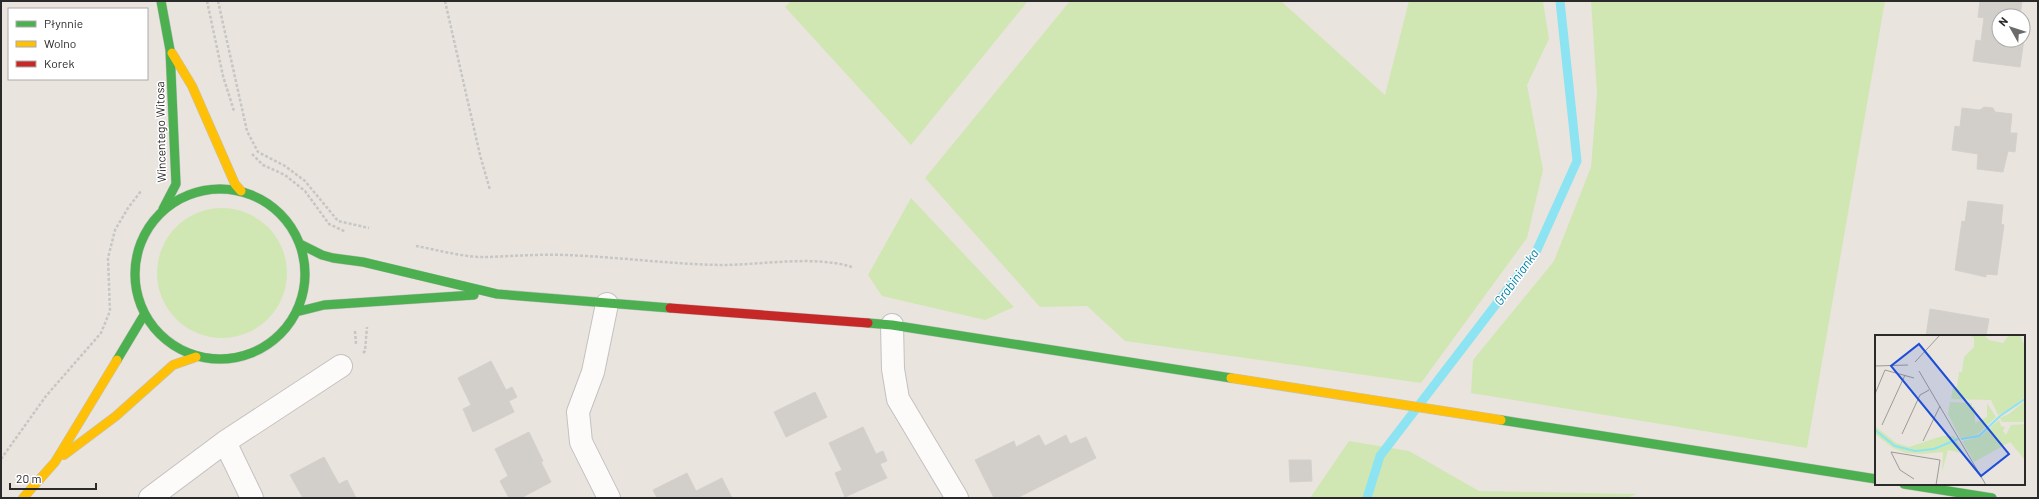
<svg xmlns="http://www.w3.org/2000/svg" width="2039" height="499" viewBox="0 0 2039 499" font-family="Barlow,sans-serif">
  <rect width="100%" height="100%" fill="#eae4de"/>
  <path fill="#d0e7b4" d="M791,1H1028L911,145L785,7Z
    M1070,1H1281L1385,95L1409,1H1543L1549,39L1527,85L1543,170L1527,238L1421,383L1125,341L1087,306L1040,307L925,178Z
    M1591,1H1885L1807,448L1471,393L1473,360L1554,261L1591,167L1597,93Z
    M911,198L1014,307L985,320L882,296L868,275Z
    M157 273a65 65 0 1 1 130 0a65 65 0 1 1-130 0Z
    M1349,441L1409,451L1479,491L1637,494L1627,498H1310Z"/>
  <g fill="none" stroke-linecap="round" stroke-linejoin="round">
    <path stroke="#8ce4f2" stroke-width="9" d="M1367,498L1380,456L1536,252L1577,161L1560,1"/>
  </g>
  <path fill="#d2ceca" stroke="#d4d0cb" d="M1980,1H2022L2020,16H1999V40H2023V19H2027L2020,67L1973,61L1976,40L1981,41L1984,18L1978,17Z
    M1984,107L1993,108L1995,112L2012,114L2010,133H2017L2015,152L2008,151L2003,172L1977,169L1978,154L1952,150L1955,126L1960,127L1962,108L1980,110Z
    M1968,201L2003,205L2001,224L2004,225L1997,275L1986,274V277L1955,270L1962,221L1965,222Z
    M1930,309L1989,319L1986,336H1926Z
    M491,361L506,390L512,387L517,397L509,401L514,412L473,432L463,409L471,405L458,378Z
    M815,392L827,417L786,437L774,412Z
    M863,427L876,454L883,451L887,461L880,464L887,478L845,497L835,473L842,470L829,443Z
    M529,432L543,461L541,462L551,482L521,498H509L500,481L508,476L495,449Z
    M1039,435L1045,446L1066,435L1070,444L1086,437L1096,458L1017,498H994L975,460L1014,441L1016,447Z
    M324,457L339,484L347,480L356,498H303L290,475Z
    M1289,460H1311L1312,481L1290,482Z
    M687,473L696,491L722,478L732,498H657L653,490Z"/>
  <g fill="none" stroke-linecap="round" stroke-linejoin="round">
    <g stroke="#c3c1c1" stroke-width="24">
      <path id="street" d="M607,304L593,372L578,412L581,442L609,498
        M892,325L893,369L898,399L957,498
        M225,442L252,498
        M150,498L225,442L341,366"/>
    </g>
    <g stroke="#c3c1c1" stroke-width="10">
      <path id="fast" d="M161,1L170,50L176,184L163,209
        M135 274a85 85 0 1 1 170 0a85 85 0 1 1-170 0Z
        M300,244L322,255L333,258L363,262L497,294L670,308
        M296,312L324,305L474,295
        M868,323L892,325L1231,378
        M117,360L144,315
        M1501,420L1876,479
        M1904,484L1992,498"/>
    </g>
    <g stroke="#c3c1c1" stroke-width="10">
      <path id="slow" d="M172,53L192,86L235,184L241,191
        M1231,378L1501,420
        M64,455L116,416L173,365L196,357
        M23,498L55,462L117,360"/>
    </g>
    <g stroke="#c3c1c1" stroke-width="10">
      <path id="jam" d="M670,308L868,323"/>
    </g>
    <path stroke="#c6c6c5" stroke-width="2.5" stroke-dasharray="3 2" stroke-linecap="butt" d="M207,1L223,76L234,111
      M218,1L247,131L258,152L285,166L305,181L338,221L369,228
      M445,1L480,155L490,190
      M252,154L263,165L285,175L305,191L329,224L346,232
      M416,246C438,250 466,258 487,257C514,256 540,254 566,255C618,257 669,264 720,265C761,265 814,255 852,267
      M355,331L356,344
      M363,353L365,351L367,327
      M1,459L46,396L101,333L110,311L108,258L115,230L128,208L141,191"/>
    <use href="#street" stroke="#fcfbfa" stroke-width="22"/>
    <use href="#fast" stroke="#4caf50" stroke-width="9"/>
    <use href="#slow" stroke="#ffc107" stroke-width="9"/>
    <use href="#jam" stroke="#c62828" stroke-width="9"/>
  </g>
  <g text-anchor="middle" stroke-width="3" stroke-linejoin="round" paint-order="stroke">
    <g font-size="12" fill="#2a2a2a" stroke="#fff">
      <text transform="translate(161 132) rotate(-91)" y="4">Wincentego Witosa</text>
    </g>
    <g font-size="13" font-style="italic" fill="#017da0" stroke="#fff">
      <text transform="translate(1516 277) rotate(-54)" y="5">Grabinianka</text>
    </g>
  </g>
  <g transform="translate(1875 335)">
    <rect width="150" height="150" fill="#eae4de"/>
    <path d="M95,0H109L114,5L128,8L134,0H145L148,8L150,7V62L136,74L123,80L116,65L76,64L78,52H82L84,37H87L89,22L99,12V3ZM150,66V87H127L125,83L134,79ZM75,67L97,68V72H100V88L112,82V68L121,82L102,100L85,103L73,79ZM124,85L126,91L130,92L128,96L131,100L136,90L150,89V125L135,107L99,127L87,106L105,102ZM0,91L21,108L34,112L67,101H79L89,119L73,115L67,137L68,117L47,119L31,118L18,113L0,99Z" fill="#d0e7b4"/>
    <path fill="none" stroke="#8ce4f2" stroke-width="2" d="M0,95L20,111L40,116L59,114L83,104M86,104L104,101L125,81L150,64"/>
    <path fill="none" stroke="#9d9a96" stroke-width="1" d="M40,27L65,0M0,31L33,30M10,35L39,43M44,36L111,150M0,59L10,35M7,90L30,40M27,99L45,60L54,55M48,106L65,71M39,144L25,135L16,117L65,125L61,150"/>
    <path fill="#1d4ed8" fill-opacity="0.15" stroke="#1d4ed8" stroke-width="2" d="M44,9L134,119L106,141L16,31Z"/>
    <rect width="150" height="150" fill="none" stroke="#2a2a2a" stroke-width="2"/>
  </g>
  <rect width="2039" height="499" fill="none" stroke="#2a2a2a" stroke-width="4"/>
  <rect x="8" y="8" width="140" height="72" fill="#ffffff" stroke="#aaaaaa"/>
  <rect x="16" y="21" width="20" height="6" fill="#4caf50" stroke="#aaaaaa"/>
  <text x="44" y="28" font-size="12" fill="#2a2a2a">Płynnie</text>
  <rect x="16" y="41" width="20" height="6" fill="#ffc107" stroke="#aaaaaa"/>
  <text x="44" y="48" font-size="12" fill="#2a2a2a">Wolno</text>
  <rect x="16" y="61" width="20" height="6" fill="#c62828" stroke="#aaaaaa"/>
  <text x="44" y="68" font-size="12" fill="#2a2a2a">Korek</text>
  <g transform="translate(2011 28) rotate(309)"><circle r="19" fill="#ffffff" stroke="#aaaaaa"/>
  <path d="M0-3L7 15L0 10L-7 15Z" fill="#6d6b69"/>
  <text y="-6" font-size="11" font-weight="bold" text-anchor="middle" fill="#2a2a2a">N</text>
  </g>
  <path d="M10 483v6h86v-6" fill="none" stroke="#2a2a2a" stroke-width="2"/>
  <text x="16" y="483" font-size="12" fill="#2a2a2a" stroke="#ffffff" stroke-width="3" paint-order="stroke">20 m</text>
</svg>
